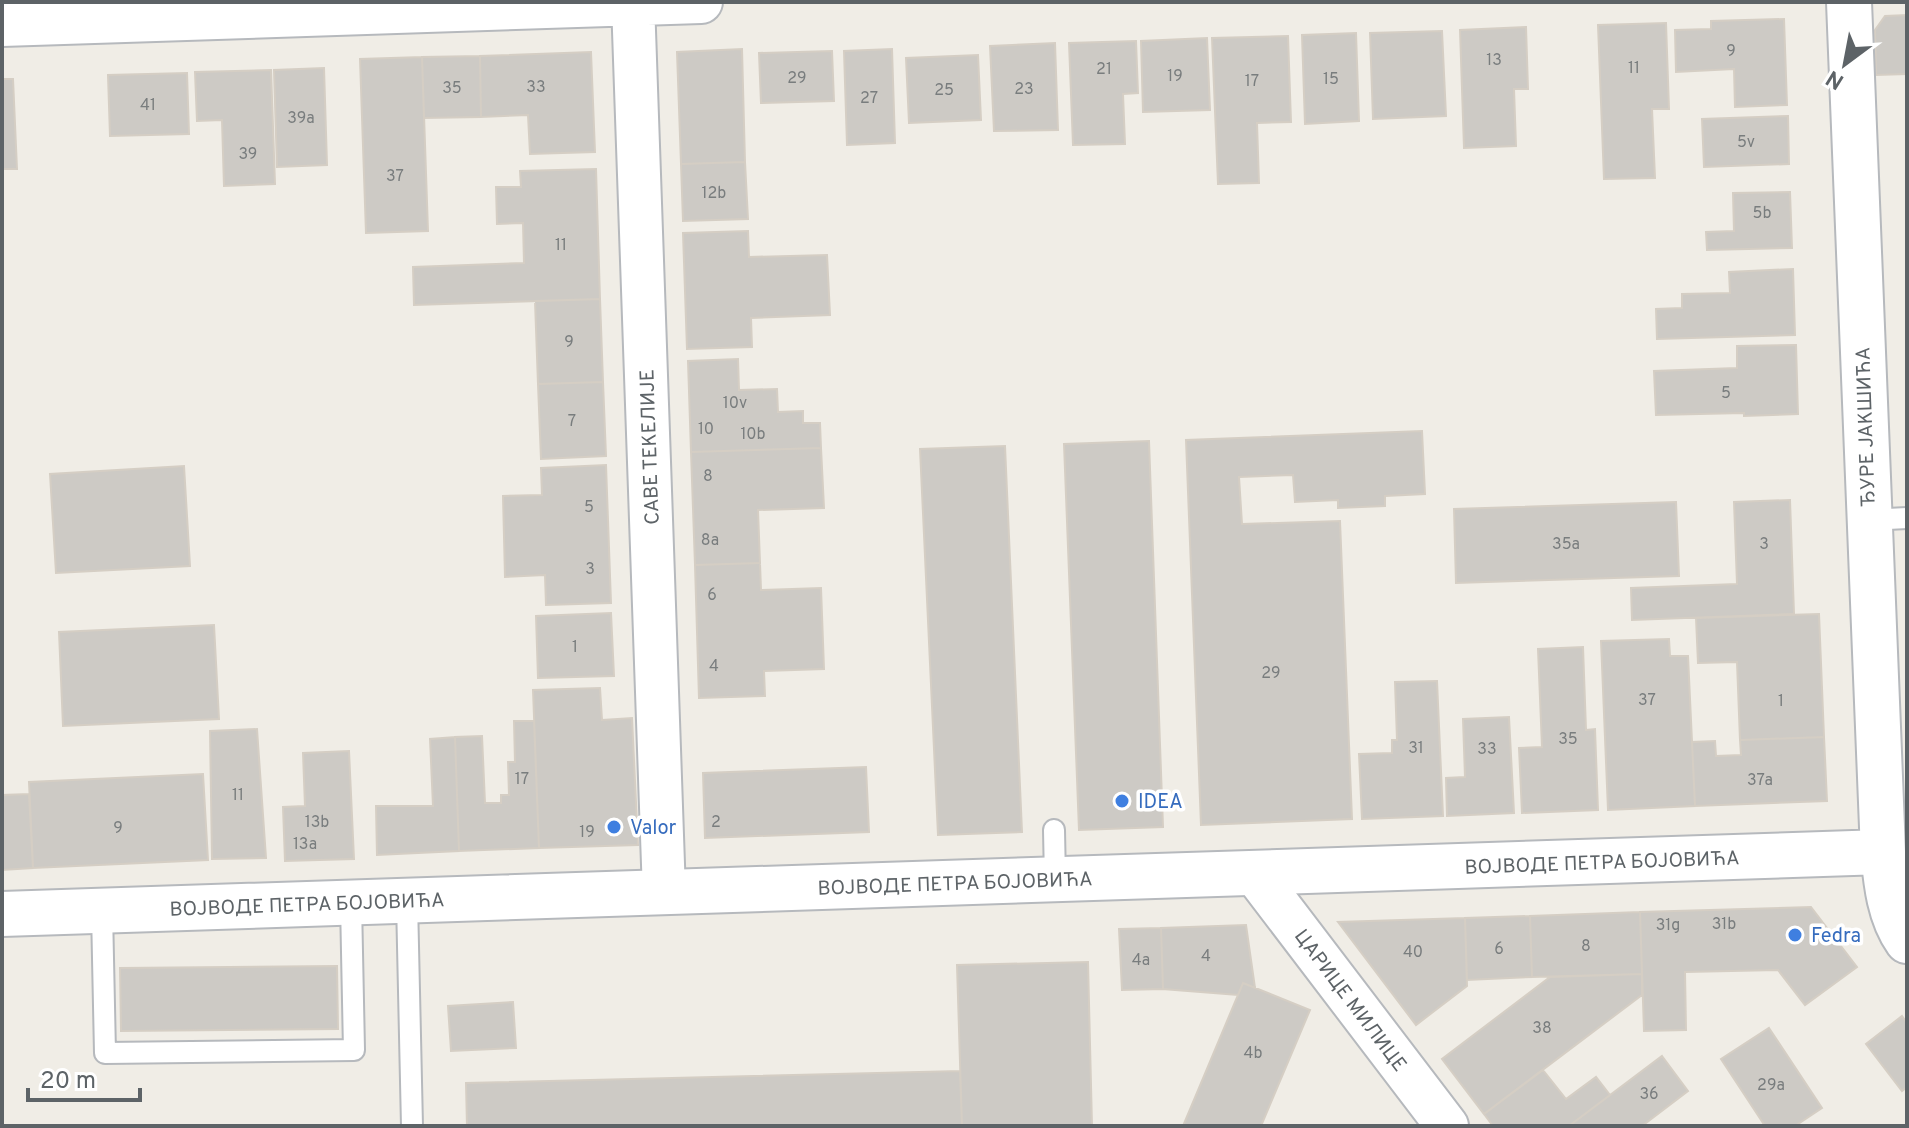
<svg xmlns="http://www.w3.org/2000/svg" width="1909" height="1128" viewBox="0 0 1909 1128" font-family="Overpass,sans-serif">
  <rect width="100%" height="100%" fill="#f0ede6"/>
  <path fill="#cdcac5" stroke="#d5cec4" stroke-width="2" d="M1907,15V74L1876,75L1875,30L1885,16Z
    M1784,19L1787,105L1735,107L1734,69L1676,72L1675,30L1711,29V21Z
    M1666,23L1669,109H1652L1655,178L1604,179L1598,25Z
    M1526,27L1528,89H1514L1516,146L1464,148L1460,30Z
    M1442,31L1446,116L1373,119L1370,33Z
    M1356,33L1359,121L1305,124L1302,35Z
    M1288,36L1291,122L1257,123L1259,183L1218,184L1212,38Z
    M1207,38L1210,110L1143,112L1141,41Z
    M1136,41L1138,93L1123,94L1125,144L1073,145L1069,43Z
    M1055,43L1058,130L994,131L990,46Z
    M742,49L745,162L681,164L677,52Z
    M892,49L895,143L847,145L844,51Z
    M832,51L834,101L761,103L759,53Z
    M591,52L595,152L530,154L528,115L481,117L480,56Z
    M978,55L981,120L909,123L906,58Z
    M480,56L481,117L424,118L422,57Z
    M422,57L428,231L366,233L360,59Z
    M324,68L327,165L277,167L274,70Z
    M271,70L275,184L224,186L222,120L197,121L195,72Z
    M187,73L189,134L110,136L108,75Z
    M2,79H13L17,169H2Z
    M1788,116L1789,164L1704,167L1702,119Z
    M745,162L748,219L683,221L681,164Z
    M596,169L600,299L414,305L413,267L524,263L523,223L497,224L496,187H521L520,171Z
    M1790,192L1792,248L1707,250L1706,232L1734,231L1733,193Z
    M748,231L749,257L827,255L830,315L751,318L752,347L687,349L683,233Z
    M1793,269L1795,335L1657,339L1656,309L1682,308V294L1730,293L1729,272Z
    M600,299L603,382L538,384L535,301Z
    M1796,345L1798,414L1744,416V413L1656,415L1654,371L1737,368V346Z
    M738,359L739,390L777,389L778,412L803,411V423H820L821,448L691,452L688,361Z
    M603,382L606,456L541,459L538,384Z
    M1422,431L1425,494L1385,496V506L1338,508V500L1295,502L1293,475L1239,477L1242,524L1340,521L1352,819L1201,825L1186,440Z
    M1149,441L1163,827L1079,830L1064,444Z
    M1005,446L1022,832L938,835L920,449Z
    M821,448L824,508L758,510L760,563L695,565L691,452Z
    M606,465L611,603L546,605L545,575L505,577L503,496L542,495L541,468Z
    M184,466L190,566L56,573L50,474Z
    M1790,500L1794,614L1632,620L1631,588L1737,584L1734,502Z
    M1676,502L1679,576L1456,583L1454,509Z
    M760,563L761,590L821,588L824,669L764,671L765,696L699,698L695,565Z
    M611,613L614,676L538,678L536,616Z
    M1819,614L1824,737L1740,740L1737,662L1698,663L1696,618Z
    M214,625L219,719L63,726L59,632Z
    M1669,639L1670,656H1688L1695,806L1608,810L1601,641Z
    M1583,647L1586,730L1595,729L1598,810L1522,813L1519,748L1542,747L1538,649Z
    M1437,681L1443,816L1362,819L1359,754L1392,753V740H1397L1395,682Z
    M600,688L602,720L632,718L638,845L539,848L533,690Z
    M1509,717L1514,813L1447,816L1446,778L1465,777L1463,719Z
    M514,721H534L539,848L459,851L455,737L482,736L485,803H501V795H509L508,762H515Z
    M257,729L266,858L212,859L210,731Z
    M455,737L459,851L377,855L376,806H433L430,739Z
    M1824,737L1827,801L1695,806L1692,742L1715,741L1716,756L1741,755L1740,740Z
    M349,751L354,859L285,861L283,807L305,806L303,753Z
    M866,767L869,832L705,838L703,773Z
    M203,774L208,860L33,868L29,782Z
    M29,794L33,868L2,870V795Z
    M1811,907L1857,967L1805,1005L1778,970L1685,972L1686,1030L1644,1031L1640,912Z
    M1640,912L1642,974L1532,977L1530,916Z
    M1530,916L1532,977L1467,980L1465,918Z
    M1465,918L1467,986L1416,1025L1338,922Z
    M1246,925L1255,988L1243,983L1238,995L1163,989L1161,928Z
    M1161,928L1163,989L1122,990L1119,929Z
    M1088,962L1092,1126H962L957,965Z
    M337,966L338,1029L121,1031L120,968Z
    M1642,974V995L1484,1114L1442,1059L1550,977Z
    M1243,983L1310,1010L1261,1126H1183Z
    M513,1002L516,1048L451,1051L448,1006Z
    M1902,1016L1907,1023V1087L1902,1091L1866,1044Z
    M1769,1028L1822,1108L1795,1126H1765L1721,1059Z
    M1662,1056L1688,1091L1642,1126H1569Z
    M1543,1070L1566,1099L1596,1077L1610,1095L1569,1126H1493L1484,1114Z
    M960,1071L962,1126H467L466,1083Z"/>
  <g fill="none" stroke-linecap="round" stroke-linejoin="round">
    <g stroke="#b6b9bd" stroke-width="24">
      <path id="service" d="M1868,520L1907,518
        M1054,830L1055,880
        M407,901L412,1126
        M102,911L105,1053L354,1050L351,903"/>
    </g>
    <g stroke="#b6b9bd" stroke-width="46">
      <path id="minor" d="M633,2L664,893
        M2,25L701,2
        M1255,874L1447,1126"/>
    </g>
    <g stroke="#b6b9bd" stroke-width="48">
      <path id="tertiary" d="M1849,2L1883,852C1886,882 1889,916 1907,941
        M2,914L1883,852"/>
    </g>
    <use href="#service" stroke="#fff" stroke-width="20"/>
    <use href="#minor" stroke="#fff" stroke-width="42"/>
    <use href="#tertiary" stroke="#fff" stroke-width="44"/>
  </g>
  <g fill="#3f7fe0" stroke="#fff" stroke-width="3">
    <circle cx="1122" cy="801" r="8"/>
    <circle cx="614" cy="827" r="8"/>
    <circle cx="1795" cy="935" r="8"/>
  </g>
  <g text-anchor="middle" stroke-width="7" stroke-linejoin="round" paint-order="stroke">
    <g font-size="16" fill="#797d7e">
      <text x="1731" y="56">9</text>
      <text x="1494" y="65">13</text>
      <text x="1634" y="73">11</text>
      <text x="1104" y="74">21</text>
      <text x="1175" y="81">19</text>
      <text x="797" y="83">29</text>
      <text x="1331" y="84">15</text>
      <text x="1252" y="86">17</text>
      <text x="536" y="92">33</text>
      <text x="452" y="93">35</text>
      <text x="1024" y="94">23</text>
      <text x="944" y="95">25</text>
      <text x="869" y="103">27</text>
      <text x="148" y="110">41</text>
      <text x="301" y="123">39a</text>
      <text x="1746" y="147">5v</text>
      <text x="248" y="159">39</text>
      <text x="395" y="181">37</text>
      <text x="714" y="198">12b</text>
      <text x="1762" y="218">5b</text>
      <text x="561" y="250">11</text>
      <text x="569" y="347">9</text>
      <text x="1726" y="398">5</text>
      <text x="735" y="408">10v</text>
      <text x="572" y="426">7</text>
      <text x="706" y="434">10</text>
      <text x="753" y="439">10b</text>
      <text x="708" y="481">8</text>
      <text x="589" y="512">5</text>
      <text x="710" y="545">8a</text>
      <text x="1566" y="549">35a</text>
      <text x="1764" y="549">3</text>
      <text x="590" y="574">3</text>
      <text x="712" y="600">6</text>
      <text x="575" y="652">1</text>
      <text x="714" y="671">4</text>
      <text x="1271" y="678">29</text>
      <text x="1647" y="705">37</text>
      <text x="1781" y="706">1</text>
      <text x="1568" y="744">35</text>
      <text x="1416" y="753">31</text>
      <text x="1487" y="754">33</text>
      <text x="522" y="784">17</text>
      <text x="1760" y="785">37a</text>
      <text x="238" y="800">11</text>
      <text x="317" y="827">13b</text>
      <text x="716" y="827">2</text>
      <text x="118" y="833">9</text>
      <text x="587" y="837">19</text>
      <text x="305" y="849">13a</text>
      <text x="1724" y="929">31b</text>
      <text x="1668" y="930">31g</text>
      <text x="1586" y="951">8</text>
      <text x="1499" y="954">6</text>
      <text x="1413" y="957">40</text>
      <text x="1206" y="961">4</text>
      <text x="1141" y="965">4a</text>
      <text x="1542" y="1033">38</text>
      <text x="1253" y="1058">4b</text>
      <text x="1771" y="1090">29a</text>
      <text x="1649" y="1099">36</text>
    </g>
    <g font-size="20" fill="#5d6367" stroke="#fff">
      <text transform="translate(1865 427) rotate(-92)" y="7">ЂУРЕ ЈАКШИЋА</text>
      <text transform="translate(649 447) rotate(-92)" y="7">САВЕ ТЕКЕЛИЈЕ</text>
      <text transform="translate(1602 862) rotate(-2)" y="7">ВОЈВОДЕ ПЕТРА БОЈОВИЋА</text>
      <text transform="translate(955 883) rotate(-2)" y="7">ВОЈВОДЕ ПЕТРА БОЈОВИЋА</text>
      <text transform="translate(307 904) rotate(-2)" y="7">ВОЈВОДЕ ПЕТРА БОЈОВИЋА</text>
      <text transform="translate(1351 1000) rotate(53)" y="7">ЦАРИЦЕ МИЛИЦЕ</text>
    </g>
    <g font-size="20" fill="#366cbe" stroke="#fff" text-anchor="start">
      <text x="1138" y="808">IDEA</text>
      <text x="630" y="834">Valor</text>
      <text x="1811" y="942">Fedra</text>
    </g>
  </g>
  <rect width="1909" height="1128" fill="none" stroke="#5d6367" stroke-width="8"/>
  <g transform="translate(1845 64) rotate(212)" stroke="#ffffff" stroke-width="6" paint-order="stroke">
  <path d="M0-6L14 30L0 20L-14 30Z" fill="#5d6367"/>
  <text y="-12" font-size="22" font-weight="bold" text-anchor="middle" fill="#5d6367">N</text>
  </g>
  <path d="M28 1088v12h112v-12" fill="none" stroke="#5d6367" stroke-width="4"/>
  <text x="40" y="1088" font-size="24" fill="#5d6367" stroke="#ffffff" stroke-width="6" paint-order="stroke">20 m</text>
</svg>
